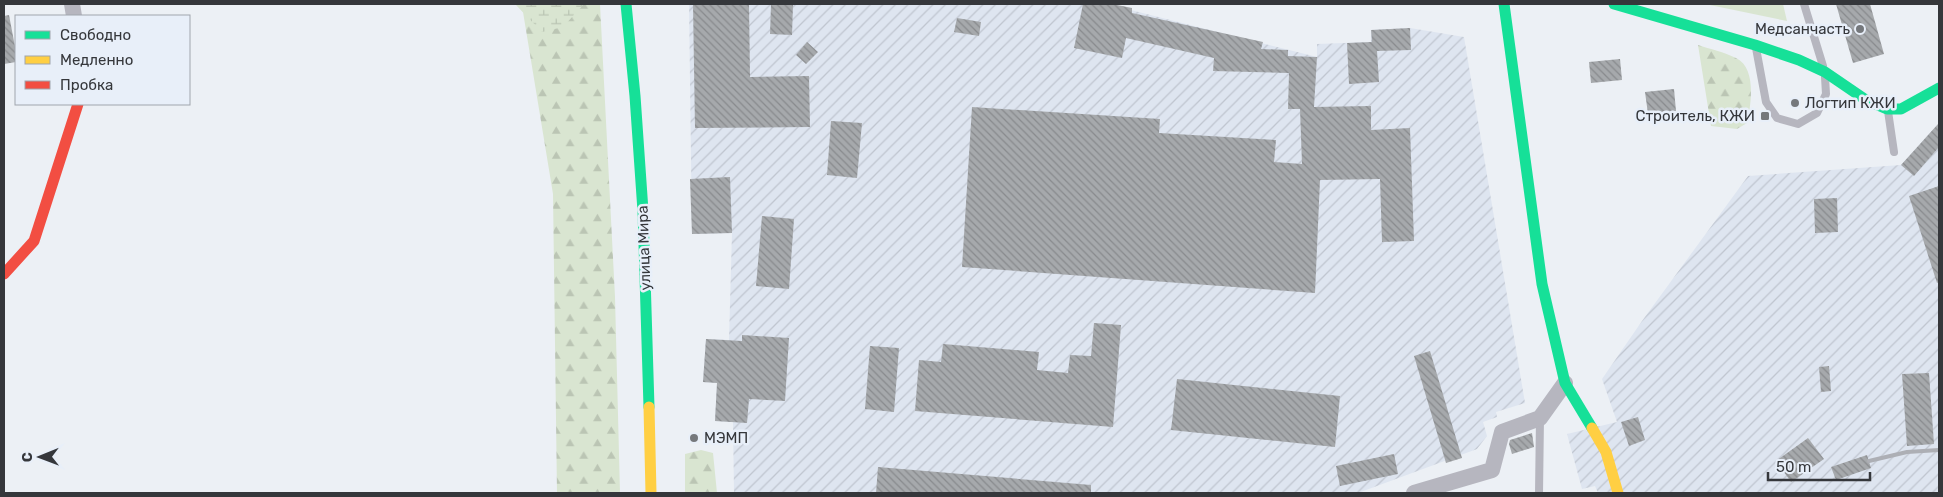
<svg xmlns="http://www.w3.org/2000/svg" width="1943" height="497" viewBox="0 0 1943 497" font-family="Rubik,sans-serif">
  <defs>
    <pattern id="industrial-furrows" width="10" height="10" patternUnits="userSpaceOnUse" patternTransform="scale(1.25)"><rect width="10" height="10" fill="#dee5f0"/><path d="M-1 1l2-2M0 10L10 0M9 11l2-2" fill="none" stroke="#bfc5cf"/></pattern>
    <pattern id="forest-firs" width="22" height="20" patternUnits="userSpaceOnUse" patternTransform="scale(1.25)"><rect width="22" height="20" fill="#d9e5d1"/><path d="M5 1l3.5 6h-7zM16 11l3.5 6h-7z" fill="#bbc5b4"/></pattern>
    <pattern id="wetland-marsh" width="20" height="14" patternUnits="userSpaceOnUse" patternTransform="scale(1.25)"><rect width="20" height="14" fill="#d9e5d1"/><path d="M1 5h8M5 5V1M11 12h8M15 12V8" fill="none" stroke="#bbc5b4"/></pattern>
    <pattern id="building-back-hatch" width="6" height="6" patternUnits="userSpaceOnUse" patternTransform="scale(1.25)"><rect width="6" height="6" fill="#a6a9ac"/><path d="M-1 5l2 2M0 0l6 6M5-1l2 2" fill="none" stroke="#888a8d"/></pattern>
  </defs>
  <rect width="100%" height="100%" fill="#ecf0f5"/>
  <path fill="url(#industrial-furrows)" d="M689,4H1107L1317,57V44L1371,42V30L1410,28L1464,37L1525,403L1496,412L1497,417L1483,422L1487,436L1477,449L1358,493H734L733,422L715,421L717,383L703,382L706,339L729,340L732,233L692,234Z
    M1939,123V493H1598L1595,486L1582,489L1567,434L1617,422L1602,379L1642,321L1748,176L1901,165Z"/>
  <path fill="url(#forest-firs)" d="M516,4H600L615,297L620,493H557L553,194L523,12Z
    M1698,45C1710,49 1724,52 1736,58C1757,68 1751,105 1747,123L1737,129L1711,126Z
    M701,450L713,453L717,493H685V454Z"/>
  <path fill="url(#wetland-marsh)" d="M515,4H584L563,27L542,32Z"/>
  <path fill="#d9e5d1" d="M1705,4H1783L1787,21Z"/>
  <path fill="url(#building-back-hatch)" d="M693,4H749L750,77L809,76L810,127L695,128Z
    M1083,4H1112L1132,8V13L1263,42L1261,49L1288,50V56L1317,57L1314,107L1371,106V130L1410,128L1414,241L1382,242L1380,179L1320,180L1315,293L962,267L972,107L1160,119L1159,133L1276,140L1274,162L1302,164L1300,109H1288L1289,73L1213,71L1214,58L1126,38L1122,58L1074,48Z
    M1836,4H1870L1884,54L1853,63Z
    M771,5H793L792,35L770,34Z
    M9,15L16,52V62L4,64V16Z
    M957,18L981,22L979,36L954,32Z
    M1410,28L1411,50L1377,51L1379,82L1349,84L1347,43L1372,42L1371,30Z
    M807,42L818,52L806,64L796,55Z
    M1620,59L1622,80L1591,83L1589,62Z
    M1674,89L1676,111L1648,114L1645,92Z
    M831,121L862,123L857,178L827,175Z
    M1939,123V147L1914,176L1901,165Z
    M730,177L732,233L692,234L690,179Z
    M1939,186V282L1937,283L1909,196Z
    M1837,198L1838,232L1815,233L1814,199Z
    M762,216L794,219L789,289L756,286Z
    M1094,323L1121,325L1113,427L915,411L919,360L941,362L943,344L1039,352L1037,370L1068,373L1070,355L1091,356Z
    M742,335L789,338L785,401L749,399L747,423L715,421L717,383L703,382L706,339L742,341Z
    M870,346L899,348L894,412L865,409Z
    M1430,351L1462,458L1446,463L1414,356Z
    M1829,366L1831,391L1821,392L1819,367Z
    M1929,373L1934,444L1907,446L1902,374Z
    M1177,379L1340,396L1335,447L1171,430Z
    M1638,417L1645,440L1629,446L1621,422Z
    M1532,433L1534,447L1512,454L1509,444L1510,440Z
    M1808,438L1824,459L1791,482L1776,461Z
    M1394,454L1398,474L1340,486L1336,466Z
    M1867,455L1871,468L1836,480L1831,467Z
    M878,467L1091,485V493H876Z"/>
  <g fill="none" stroke-linecap="round" stroke-linejoin="round">
    <path stroke="#b6b6bf" stroke-width="8" d="M1804,4L1823,66
      M1756,48L1766,102L1777,118L1798,124L1817,113L1826,94L1825,77
      M1888,111L1894,152
      M1539,493L1540,418"/>
    <path stroke="#b6b6bf" stroke-width="16" d="M72,4L74,16
      M1414,493L1492,470L1502,432L1540,418L1565,383"/>
    <path stroke="#16e098" stroke-width="11" d="M626,4L635,96L643,211L649,407
      M1504,4L1542,284L1565,383L1592,428
      M1614,4L1755,45L1799,60L1825,72L1866,100L1887,109H1901L1939,88"/>
    <path stroke="#ffcf43" stroke-width="11" d="M649,407L651,493
      M1592,428L1606,452L1618,493"/>
    <path stroke="#f24e42" stroke-width="11" d="M4,274L34,241L78,104"/>
    <path stroke="#adafb5" stroke-width="4" d="M1869,461L1907,452L1939,450"/>
  </g>
  <g fill="#75787c" stroke="#e8eff9" stroke-width="2">
    <circle cx="1860" cy="29" r="5"/>
    <circle cx="1795" cy="103" r="5"/>
    <rect x="1760" y="111" width="10" height="10" rx="2.5"/>
    <circle cx="694" cy="438" r="5"/>
  </g>
  <g text-anchor="middle" stroke-width="5" stroke-linejoin="round" paint-order="stroke">
    <g font-size="15" fill="#35373b" stroke="#e8eff9" text-anchor="end">
      <text x="1850" y="34">Медсанчасть</text>
      <text x="1805" y="108" text-anchor="start">Логтип КЖИ</text>
      <text x="1755" y="121">Строитель, КЖИ</text>
      <text x="704" y="443" text-anchor="start">МЭМП</text>
    </g>
    <g font-size="15" fill="#35373b" stroke="#e8eff9">
      <text transform="translate(644 248) rotate(-92)" y="5">улица Мира</text>
    </g>
  </g>
  <rect width="1943" height="497" fill="none" stroke="#35373b" stroke-width="10"/>
  <rect x="15" y="15" width="175" height="90" fill="#e8eff9" stroke="#a0a5ad"/>
  <rect x="25" y="31" width="25" height="8" fill="#16e098" stroke="#a0a5ad"/>
  <text x="60" y="40" font-size="15" fill="#35373b">Свободно</text>
  <rect x="25" y="56" width="25" height="8" fill="#ffcf43" stroke="#a0a5ad"/>
  <text x="60" y="65" font-size="15" fill="#35373b">Медленно</text>
  <rect x="25" y="81" width="25" height="8" fill="#f24e42" stroke="#a0a5ad"/>
  <text x="60" y="90" font-size="15" fill="#35373b">Пробка</text>
  <g transform="translate(40 457) rotate(269)" stroke="#e8eff9" stroke-width="4" paint-order="stroke">
  <path d="M0-4L9 19L0 12L-9 19Z" fill="#35373b"/>
  <text y="-8" font-size="14" font-weight="bold" text-anchor="middle" fill="#35373b">С</text>
  </g>
  <path d="M1768 472v8h102v-8" fill="none" stroke="#35373b" stroke-width="2.5"/>
  <text x="1776" y="472" font-size="15" fill="#35373b" stroke="#e8eff9" stroke-width="4" paint-order="stroke">50 m</text>
</svg>
